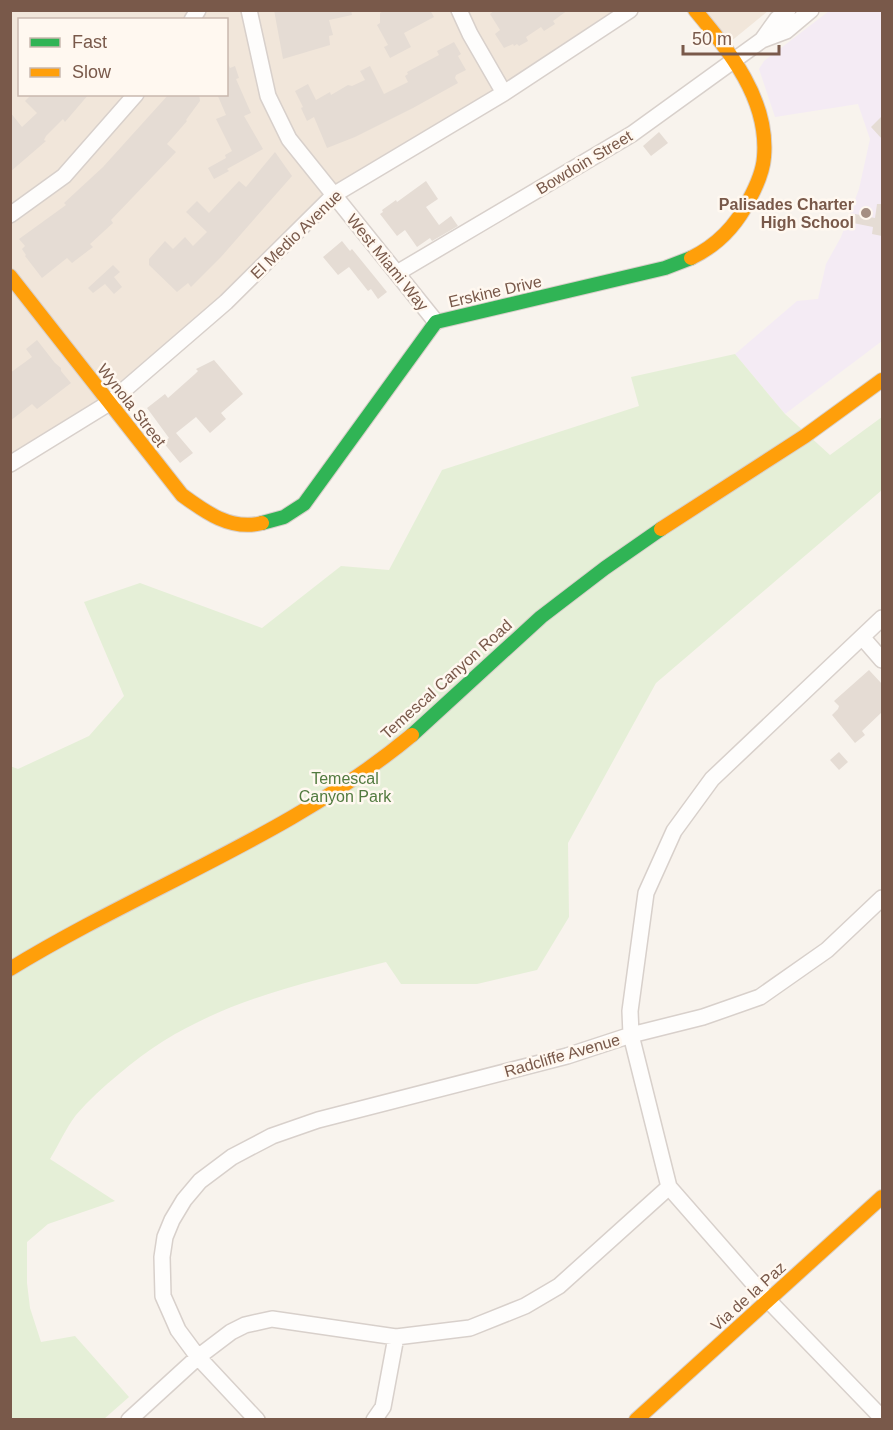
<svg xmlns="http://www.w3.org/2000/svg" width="893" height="1430" viewBox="0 0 893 1430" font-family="Arial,sans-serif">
  <rect width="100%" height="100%" fill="#f8f3ed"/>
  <path fill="#f1e6da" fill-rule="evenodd" d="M11,11H627L374,163L109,403L11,464ZM20,20H226V94H20Z
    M695,11H768L724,47Z"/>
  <path fill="#f4ebf4" d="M829,11H882V341L785,414L735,354L797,301L818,299L826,264L841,237L859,189L870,139L858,104L775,117L759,69L764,61Z"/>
  <path fill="#e5efd7" d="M735,354L785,414L830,455L882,417V490L656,683L568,843L569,917L537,970L477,984H401L386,962C289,987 197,1006 119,1074C103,1087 89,1100 76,1115C66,1128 59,1144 50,1159L115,1201L48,1224L27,1242V1283L30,1308L41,1342L75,1336L129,1397L104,1419H11L10,766L18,769L89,736L124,696L84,602L140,583L262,628L341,566L389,570L442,470L639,406L631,377Z"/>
  <path fill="#e5dcd4" d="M274,10H351L352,15L329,20L333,35L329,36L330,45L283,59Z
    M385,10H430L434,17L404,33L411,47L390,58L384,47L388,45L377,25L380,23V13Z
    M495,10H568L553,21L555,24L544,31L541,27L526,37L528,41L519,46L517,44L514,46L513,44L504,48L495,34L500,30L490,14Z
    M454,42L461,54L458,56L466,70L456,75L455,78L458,83L413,108L355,137L327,148L314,117L307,121L301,108L303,107L295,91L308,84L316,100L330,92L331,95L348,85L352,86L365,80L360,71L370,66L384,94L408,82L405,76L408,74L407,72L439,55L437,51Z
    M226,60L230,68L235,66L239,78L236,79L251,113L244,116L263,149L227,169L229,171L214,179L208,168L226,158L225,155L232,151L216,119L226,115L217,94H226Z
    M32,94H89L65,122L63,119L46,136L44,140L46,141L10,172V112L22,127L37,113L25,101Z
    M169,94H199L200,101L186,120L187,121L167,144L176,152L111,220L113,223L90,244L93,247L72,263L67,258L42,278L25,256L26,255L22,249L25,246L19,239L66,205L64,203L103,167Z
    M882,116V139L871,127Z
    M659,132L668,143L651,156L643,146Z
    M275,152L292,176L221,257L191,287L188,283L177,292L149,265V259L165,241L173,249L185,237L193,246L207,232L186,212L197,201L209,213L239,181L246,187Z
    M426,181L438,199L426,207L439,225L451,216L458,226L432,241L430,238L417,247L405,230L397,236L380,214L383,212L382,210L396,200L397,202Z
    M877,204H882V236L872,234L873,227L853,223L855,214L875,218Z
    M342,241L350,251L352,249L387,292L378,299L371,289L368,291L349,267L338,275L323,257Z
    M113,265L120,272L114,277L122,287L114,294L105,284L93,293L88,288Z
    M37,340L55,363L61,368V371L71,383L37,409L32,404L10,421V373L32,357L26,349Z
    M214,360L243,394L221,413L226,419L210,433L196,417L176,433L193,453L180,463L163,442L169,438L147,408L165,394L168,398L195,374L198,371L196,369Z
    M869,670L882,684V712L862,731L865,735L855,743L832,715L838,709L839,706L834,701Z
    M839,752L848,762L839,770L830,760Z"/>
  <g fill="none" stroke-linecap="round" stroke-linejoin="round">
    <g stroke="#d8d0cb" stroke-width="18">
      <path id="street" d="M249,10L268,96L289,139L436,322
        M459,10L470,34L504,93
        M192,20L198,10
        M762,40L777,19L788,10
        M10,215L64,176L136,94
        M397,273L632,134L762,40L786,31L811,10
        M10,464L109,403L226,302L335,194L504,93L630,10
        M882,618L712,779L674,831L646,893L630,1011L631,1035L669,1187L768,1300L882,1418
        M862,637L882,660
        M129,1420L198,1357L231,1332L245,1325L272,1319L396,1337L470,1328L525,1306L559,1286L669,1187
        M257,1420L198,1357L178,1330L163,1296L162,1257L165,1237L172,1220L184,1200L200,1181L232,1157L272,1136L318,1120L567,1056L631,1035L703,1017L760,997L827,950L882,898
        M374,1420L383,1407L396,1337"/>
    </g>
    <g stroke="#d8cfc9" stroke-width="16">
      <path id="fast" d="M262,523L284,517L304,504L436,322L665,268L691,258
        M412,735L541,617L605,568L661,529"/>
    </g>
    <g stroke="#d8cfc9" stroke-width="16">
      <path id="slow" d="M691,258C718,245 736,226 749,200C756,187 763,172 764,157C769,99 729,51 695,10
        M10,276L182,495C205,512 231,531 262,523
        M661,529L805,436L882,380
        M10,969C142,888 292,835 412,735
        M636,1420L882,1197"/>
    </g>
    <use href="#street" stroke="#fefdfc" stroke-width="15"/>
    <use href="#fast" stroke="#30b455" stroke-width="14"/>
    <use href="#slow" stroke="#ff9f0a" stroke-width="14"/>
  </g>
  <circle fill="#a58f83" stroke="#fff8f0" stroke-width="2" cx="866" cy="213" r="6"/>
  <g text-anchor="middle" stroke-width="5" stroke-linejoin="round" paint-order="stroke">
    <g font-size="16" fill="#79594a" stroke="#fff8f0">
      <text transform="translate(584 162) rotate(-31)" y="6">Bowdoin Street</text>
      <text transform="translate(296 234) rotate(-44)" y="6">El Medio Avenue</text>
      <text transform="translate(388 262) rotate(51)" y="6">West Miami Way</text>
      <text transform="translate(495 291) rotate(-13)" y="6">Erskine Drive</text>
      <text transform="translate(132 405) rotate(52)" y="6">Wynola Street</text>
      <text transform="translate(446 679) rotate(-42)" y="6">Temescal Canyon Road</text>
      <text transform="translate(562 1055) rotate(-16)" y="6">Radcliffe Avenue</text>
      <text transform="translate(748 1296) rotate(-42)" y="6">Via de la Paz</text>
    </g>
    <g font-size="16" font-weight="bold" fill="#79594a" stroke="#fff8f0" text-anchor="end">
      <text x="854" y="210">Palisades Charter<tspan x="854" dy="18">High School</tspan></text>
    </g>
    <g font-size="16" fill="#527a3f" stroke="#fff8f0">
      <text x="345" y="784">Temescal<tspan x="345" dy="18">Canyon Park</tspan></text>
    </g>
  </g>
  <rect width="893" height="1430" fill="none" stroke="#79594a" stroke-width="24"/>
  <rect x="18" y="18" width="210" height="78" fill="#fff8f0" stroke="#c9b8ae" stroke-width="1.5"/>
  <rect x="30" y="38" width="30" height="9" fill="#30b455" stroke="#c9b8ae" stroke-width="1.5"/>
  <text x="72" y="48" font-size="18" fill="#79594a">Fast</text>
  <rect x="30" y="68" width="30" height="9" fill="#ff9f0a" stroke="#c9b8ae" stroke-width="1.5"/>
  <text x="72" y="78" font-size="18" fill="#79594a">Slow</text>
  <path d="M683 45v9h96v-9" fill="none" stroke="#79594a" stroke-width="3"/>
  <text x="692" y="45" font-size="18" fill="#79594a" stroke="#fff8f0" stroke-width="4.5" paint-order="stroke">50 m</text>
</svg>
